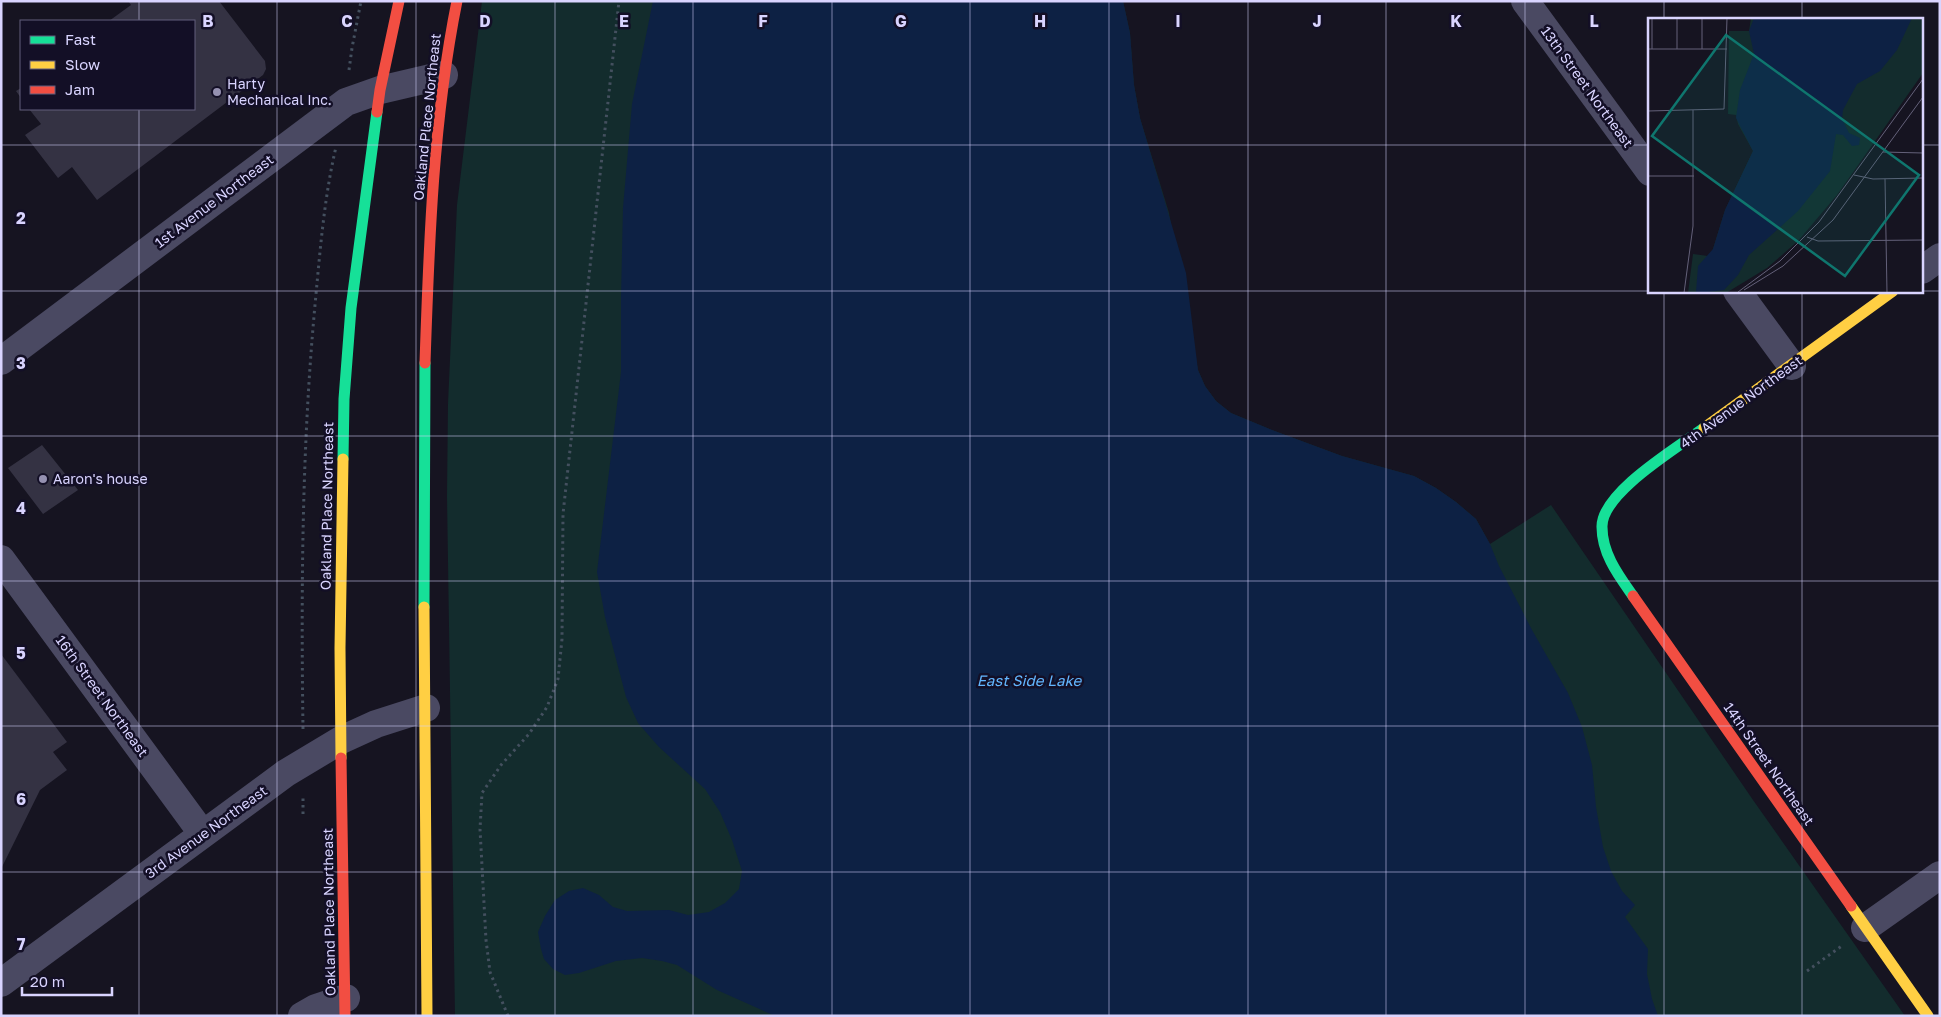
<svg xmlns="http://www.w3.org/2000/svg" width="1941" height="1017" viewBox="0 0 1941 1017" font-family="'Golos Text',sans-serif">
  <rect width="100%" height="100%" fill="#161421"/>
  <path fill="#132c2d" d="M482,1H1123L1130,33L1134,85L1140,118L1169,213L1198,370L1205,386L1216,401L1231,413L1272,430L1342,456L1414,476L1436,488L1456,502L1476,519L1490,544L1551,505L1753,800L1905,1016H455L447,496L448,404L457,205Z"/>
  <path fill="#0d2144" d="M653,1H1123L1130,33L1134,85L1140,118L1186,273L1198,370L1205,386L1216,401L1231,413L1272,430L1342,456L1414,476L1436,488L1456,502L1476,519L1490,544L1499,566L1532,630L1568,693L1582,727L1592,765L1596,807L1603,847L1611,871L1622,891L1635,905L1625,917L1648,949L1647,974L1652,999L1658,1016H775L717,990L677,965L662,961L642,958L616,961L579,973L565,975L553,969L544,959L541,949L538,932L545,916L555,900L569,891L583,888L599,895L613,907L627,911L669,910L688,915L709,912L725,903L739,889L742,871L732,840L720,812L705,789L659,747L638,723L626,697L605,617L597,572L621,372V298L623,208L632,104Z"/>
  <path fill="#343243" d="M128,1H219L265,61L266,69L263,75L97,200L72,167L58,178L25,135L41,124L29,109H194V21H109L131,5Z
    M21,88V98L16,91Z
    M42,445L78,490L43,514L8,468Z
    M1,654L67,742L53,752L67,770L40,790L1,869Z"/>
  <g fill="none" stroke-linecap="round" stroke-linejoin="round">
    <path stroke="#44505f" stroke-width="3" stroke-dasharray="2.5 4" stroke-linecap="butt" d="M349,70L352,48L361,1
      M303,729C301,587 302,446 315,305C320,252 324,198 336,147
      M303,814V798
      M1807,971L1843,945
      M508,1016L490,972L486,940L480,829L482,793L501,765L529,734L547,707L558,679L562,639L563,514L619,1"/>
    <path stroke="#4a4962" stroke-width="28" d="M1525,1L1650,172
      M1922,270L1940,257
      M1737,291L1792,366
      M1,361L346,102L380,90L444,75
      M1,559L202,833
      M1865,928L1940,875
      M1,983L286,773L341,740L376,724L426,708
      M302,1016L316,1008L346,998"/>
    <path stroke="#16e098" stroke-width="11" d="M343,459L344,399L351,308L377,112
      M1633,596C1619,576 1602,554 1602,527C1601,493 1677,448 1704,428
      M424,607L425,363"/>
    <path stroke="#ffcf43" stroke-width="11" d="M1704,428L1893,291
      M424,607L427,1016
      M341,758L340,648L343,459
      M1851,906L1928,1016"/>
    <path stroke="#f24e42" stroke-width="11" d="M377,112L380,90L399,1
      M425,363C429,242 433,120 457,1
      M1633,596L1851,906
      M341,758L345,1016"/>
  </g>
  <path fill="none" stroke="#d9d4ff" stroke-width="1" stroke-opacity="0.55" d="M139,1V21M277,1V1016M416,1V1016M555,1V1016M693,1V1016M832,1V1016M970,1V1016M1109,1V1016M1248,1V1016M1386,1V1016M1525,1V1016M1664,1V19M1802,1V19M139,109V1016M1,145H1650M1922,145H1940M1,291H1650M1664,291V1016M1802,291V1016M1922,291H1940M1,436H1940M1,581H1940M1,726H1940M1,872H1940"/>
  <g fill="#9591b1" stroke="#130f26" stroke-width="2">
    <circle cx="217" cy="92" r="5"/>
    <circle cx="43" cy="479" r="5"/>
  </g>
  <g text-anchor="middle" stroke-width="5" stroke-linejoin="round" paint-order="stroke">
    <g font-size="14" fill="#d9d4ff" stroke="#130f26" text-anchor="start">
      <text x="227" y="89">Harty<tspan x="227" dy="16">Mechanical Inc.</tspan></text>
      <text x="53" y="484">Aaron's house</text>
    </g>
    <g font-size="14" fill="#d9d4ff" stroke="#130f26">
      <text transform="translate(1587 87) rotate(54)" y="5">13th Street Northeast</text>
      <text transform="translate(427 117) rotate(-84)" y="5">Oakland Place Northeast</text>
      <text transform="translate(214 201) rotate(-37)" y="5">1st Avenue Northeast</text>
      <text transform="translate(1741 402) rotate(-36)" y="5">4th Avenue Northeast</text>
      <text transform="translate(327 506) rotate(-89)" y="5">Oakland Place Northeast</text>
      <text transform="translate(102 696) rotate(54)" y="5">16th Street Northeast</text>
      <text transform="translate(1769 764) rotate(55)" y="5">14th Street Northeast</text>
      <text transform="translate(206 832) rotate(-36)" y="5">3rd Avenue Northeast</text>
      <text transform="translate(329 912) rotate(-91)" y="5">Oakland Place Northeast</text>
    </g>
    <g font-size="15" font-style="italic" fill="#62b6ff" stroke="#130f26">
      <text x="1029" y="686">East Side Lake</text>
    </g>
  </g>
  <g transform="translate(1648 18)">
    <rect width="275" height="275" fill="#161421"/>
    <path d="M103,0H275V55L189,177L150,223L119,250L78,275H40L45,236L60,238L64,234L77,192L105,133L90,106L88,97L80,96L81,13H101Z" fill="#132c2d"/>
    <path d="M106,0H264L249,32L232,53L209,66L195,92L194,101L201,115L212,120L211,127L204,128L195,117L188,116L182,153L150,193L101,237L90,257L76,272L52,275L48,274L50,248L65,231L77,192L105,133L88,100L92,72L106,36L101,13Z" fill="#0d2144"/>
    <path fill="none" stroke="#64617a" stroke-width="1" d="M4,0V31M0,31H79M29,31V0M54,31V0M0,93L76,91L79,0M235,134L275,135M206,157L225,161L275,160M0,158H46M237,161L239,275M159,219L170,223L275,222M96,272L135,248L185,202L275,79M90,274L132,243L171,204L275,61M36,275L45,208V92"/>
    <path fill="#0f766e" fill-opacity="0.15" stroke="#0f766e" stroke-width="2.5" d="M78,17L271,157L197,258L4,118Z"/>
    <rect width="275" height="275" fill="none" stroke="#d9d4ff" stroke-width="2.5"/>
  </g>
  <g font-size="16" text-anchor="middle" font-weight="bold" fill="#d9d4ff" stroke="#130f26" stroke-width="5" stroke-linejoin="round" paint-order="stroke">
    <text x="208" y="27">B</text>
    <text x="347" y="27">C</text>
    <text x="485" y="27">D</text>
    <text x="624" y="27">E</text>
    <text x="763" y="27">F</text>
    <text x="901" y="27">G</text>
    <text x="1040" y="27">H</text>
    <text x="1178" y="27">I</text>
    <text x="1317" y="27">J</text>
    <text x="1456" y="27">K</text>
    <text x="1594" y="27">L</text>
    <text x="21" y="224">2</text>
    <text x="21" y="369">3</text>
    <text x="21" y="514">4</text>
    <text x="21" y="659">5</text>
    <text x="21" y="805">6</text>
    <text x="21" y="950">7</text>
  </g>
  <rect width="1941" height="1017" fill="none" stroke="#d9d4ff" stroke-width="5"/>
  <rect x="20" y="20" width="175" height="90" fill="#130f26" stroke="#625e7d"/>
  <rect x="30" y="36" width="25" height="8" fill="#16e098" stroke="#625e7d"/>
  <text x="65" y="45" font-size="15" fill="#d9d4ff">Fast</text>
  <rect x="30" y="61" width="25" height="8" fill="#ffcf43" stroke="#625e7d"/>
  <text x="65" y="70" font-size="15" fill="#d9d4ff">Slow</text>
  <rect x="30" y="86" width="25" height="8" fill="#f24e42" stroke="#625e7d"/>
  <text x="65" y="95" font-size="15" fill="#d9d4ff">Jam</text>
  <path d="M22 987v8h90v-8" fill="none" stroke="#d9d4ff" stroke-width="2.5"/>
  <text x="30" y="987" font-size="15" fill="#d9d4ff" stroke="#130f26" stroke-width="4" paint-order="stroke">20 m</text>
</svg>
